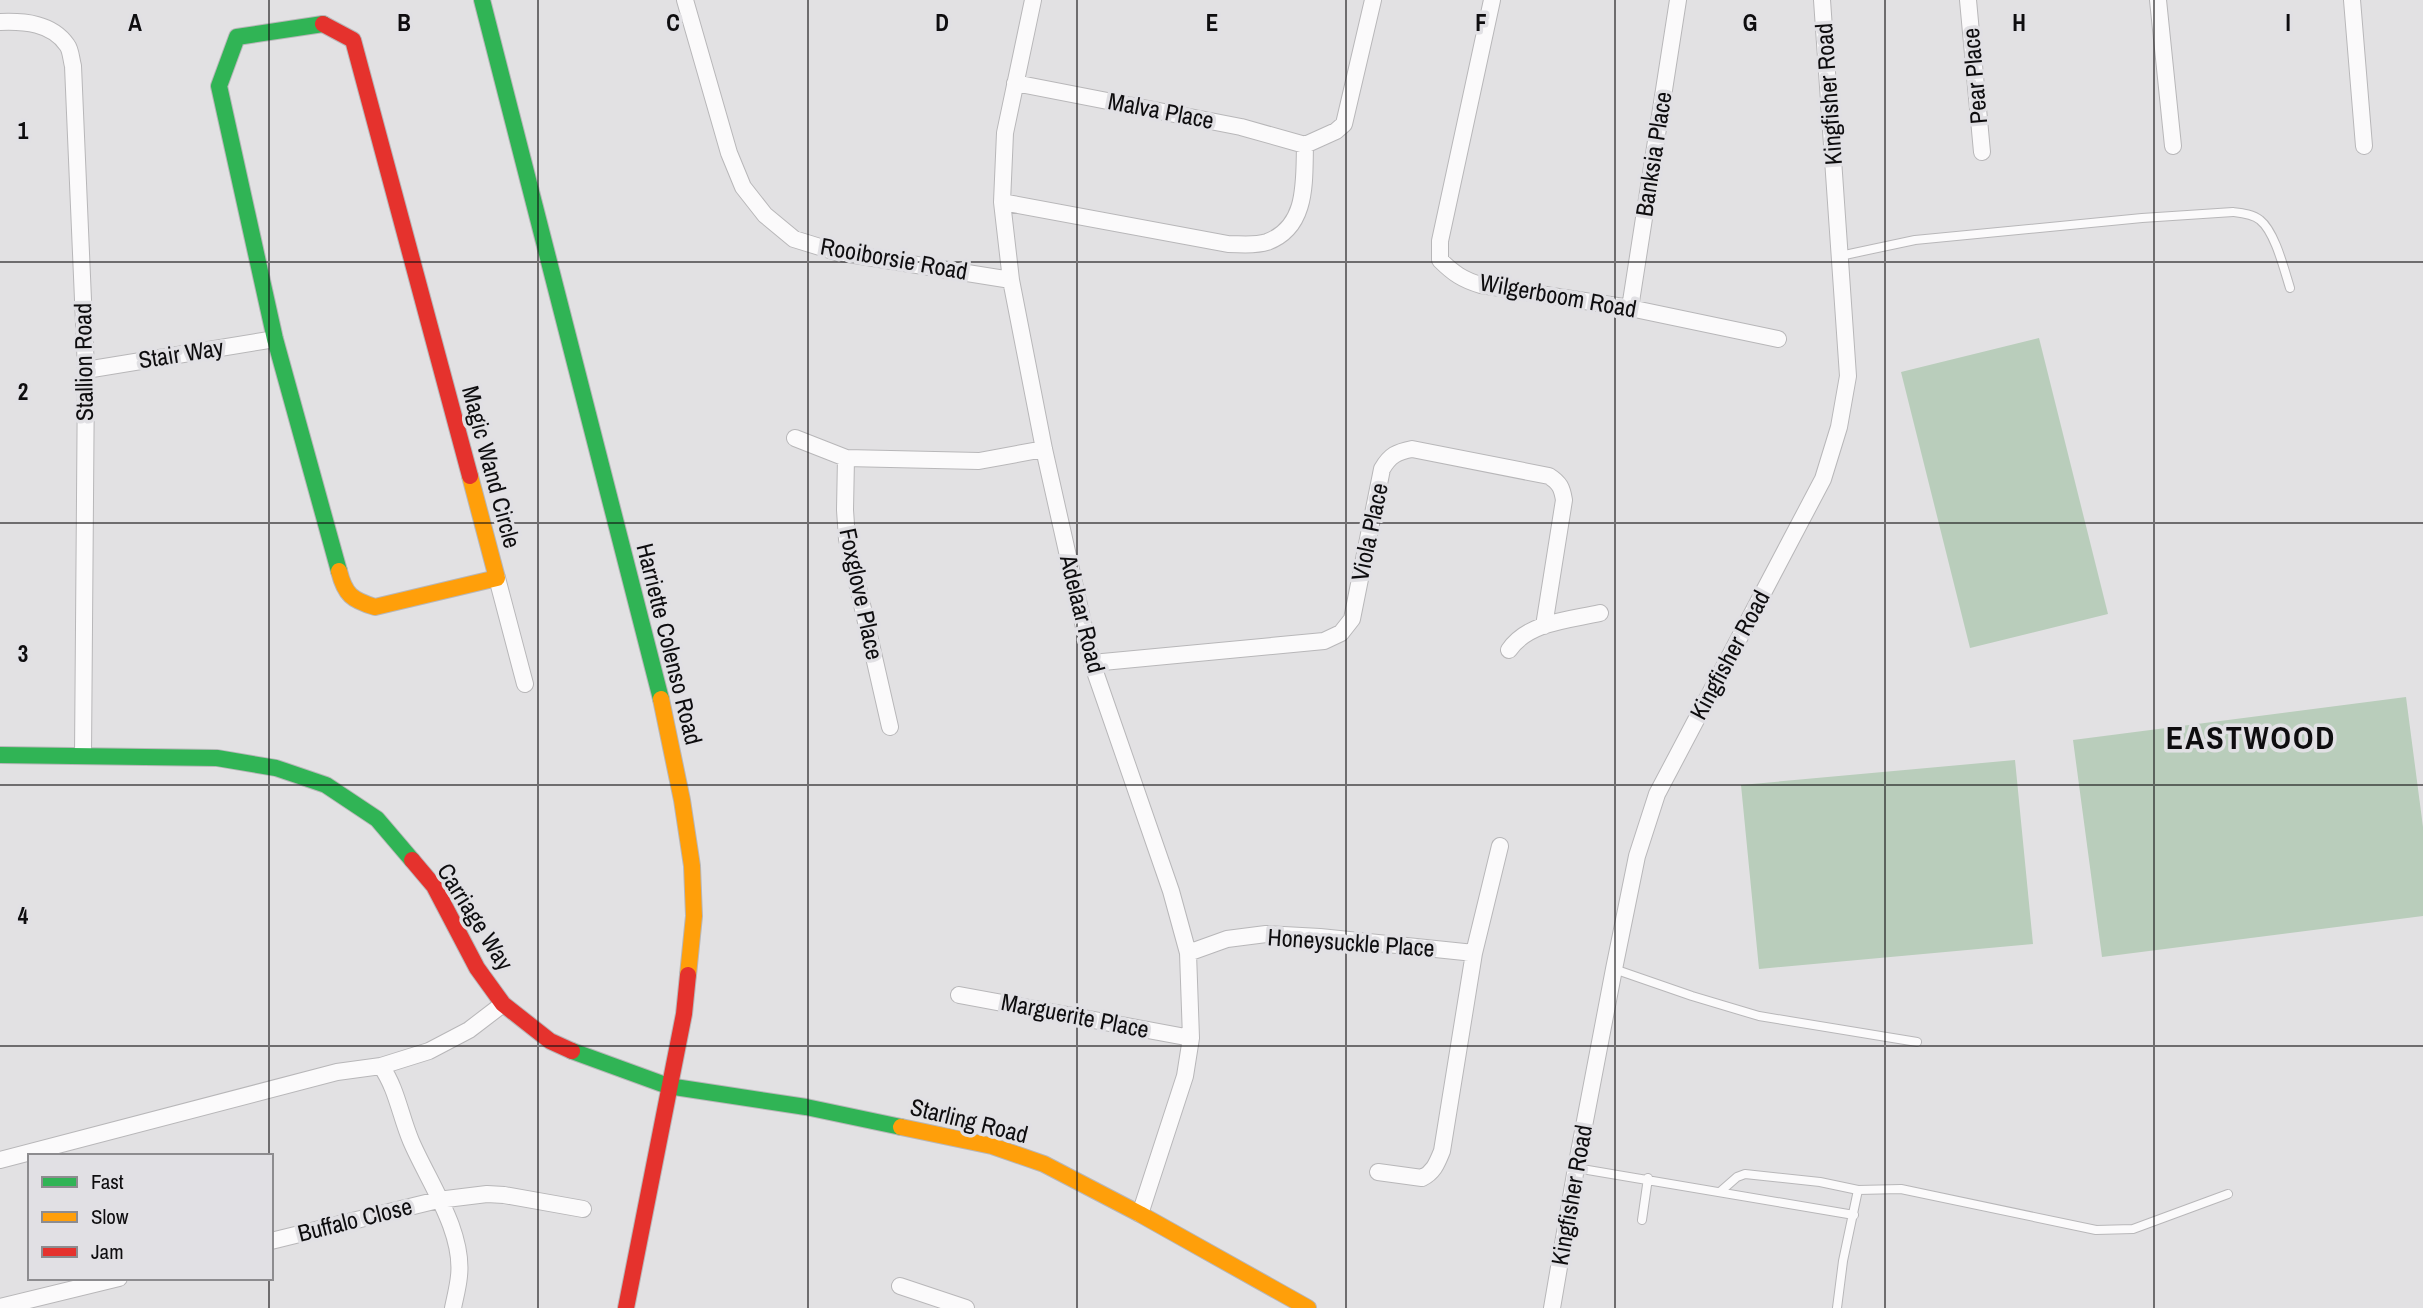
<svg xmlns="http://www.w3.org/2000/svg" width="2423" height="1308" viewBox="0 0 2423 1308" font-family="'Archivo Narrow',sans-serif">
  <rect width="100%" height="100%" fill="#e2e1e3"/>
  <path fill="#b9cdbb" d="M2039,338L2108,614L1970,648L1901,372Z
    M2406,697L2423,827V916L2102,957L2073,740Z
    M2015,760L2033,944L1759,969L1741,785Z"/>
  <g fill="none" stroke-linecap="round" stroke-linejoin="round">
    <g stroke="#b8b7b9" stroke-width="10">
      <path id="lane" d="M1840,256L1915,240L2142,218L2233,212C2242,213 2253,214 2260,220C2275,232 2284,269 2290,288
        M1614,969L1692,996L1759,1016L1917,1042
        M1576,1168L1854,1215
        M1721,1191L1737,1177L1745,1174L1820,1182L1858,1190
        M1642,1220L1648,1178
        M1837,1308L1843,1261L1858,1190L1901,1189L2096,1230L2133,1229L2228,1194"/>
    </g>
    <g stroke="#b8b7b9" stroke-width="18">
      <path id="street" d="M685,0L729,153L743,187L765,215L794,239L836,252L1011,280
        M1033,0L1005,133L1002,202L1011,280L1044,449L1092,663L1171,891L1188,953L1191,1038L1185,1076L1140,1214
        M1492,0L1440,241V260C1453,273 1463,280 1481,285L1630,308L1778,339
        M1968,0L1982,152
        M2158,0L2173,146
        M2352,0L2364,146
        M0,22C24,21 52,23 67,45C71,50 71,59 73,66L86,370L83,755
        M1015,83L1241,127L1305,145
        M1002,202L1228,244C1241,244 1255,246 1267,242C1308,227 1304,181 1305,145L1336,131L1344,124L1373,0
        M1630,308L1678,0
        M86,370L275,339
        M795,438L846,458L979,461L1044,449
        M846,458L845,510L847,539L890,727
        M497,578L525,684
        M1509,650C1528,622 1569,620 1600,613
        M1092,663L1324,641L1341,633L1352,619L1382,469C1390,455 1397,452 1412,449L1549,476C1560,483 1562,488 1564,500L1544,626
        M1188,953L1227,939L1266,934L1320,937L1474,953
        M959,995L1191,1038
        M381,1066L429,1051L469,1030L503,1004
        M0,1160L337,1072L381,1066C397,1089 400,1115 411,1141C428,1181 464,1231 459,1276C458,1287 455,1298 453,1308
        M1378,1172L1422,1178C1434,1172 1437,1163 1442,1151L1474,953L1500,846
        M271,1241L438,1200L487,1194L504,1195L583,1209
        M900,1286L966,1308
        M0,1307L119,1278
        M1552,1308L1576,1168L1614,969L1637,856L1657,794L1823,479L1839,427L1848,376L1822,0"/>
    </g>
    <g stroke="#b8b7b9" stroke-width="18">
      <path id="fast" d="M482,0L661,699
        M323,24L237,37L219,86L275,339L339,571
        M0,755L217,758L276,768L326,785L377,819L412,860
        M572,1051L668,1086L806,1107L901,1127"/>
    </g>
    <g stroke="#b8b7b9" stroke-width="18">
      <path id="slow" d="M339,571C345,595 352,600 375,607L497,578L470,476
        M661,699L682,800L692,866L694,916L688,975
        M901,1127L992,1146L1044,1164L1140,1214L1308,1308"/>
    </g>
    <g stroke="#b8b7b9" stroke-width="18">
      <path id="jam" d="M323,24L353,40L470,476
        M412,860L434,886L477,968L503,1004L550,1041L572,1051
        M626,1308L684,1014L688,975"/>
    </g>
    <use href="#lane" stroke="#fbfafb" stroke-width="8"/>
    <use href="#street" stroke="#fbfafb" stroke-width="16"/>
    <use href="#fast" stroke="#30b455" stroke-width="16"/>
    <use href="#slow" stroke="#ff9f0a" stroke-width="16"/>
    <use href="#jam" stroke="#e5322d" stroke-width="16"/>
  </g>
  <path fill="none" stroke="#0e0d0f" stroke-width="2" stroke-opacity="0.55" d="M269,0V1156M538,0V1308M808,0V1308M1077,0V1308M1346,0V1308M1615,0V1308M1885,0V1308M2154,0V1308M0,262H2423M0,523H2423M0,785H2423M0,1046H2423M269,1278V1308"/>
  <g text-anchor="middle" stroke-width="7" stroke-linejoin="round" paint-order="stroke">
    <g font-size="24" fill="#0e0d0f" stroke="#e1e0e4">
      <text transform="translate(1975 76) rotate(-95)" y="8">Pear Place</text>
      <text transform="translate(1829 94) rotate(-94)" y="8">Kingfisher Road</text>
      <text transform="translate(1161 111) rotate(11)" y="8">Malva Place</text>
      <text transform="translate(1654 154) rotate(-81)" y="8">Banksia Place</text>
      <text transform="translate(894 259) rotate(10)" y="8">Rooiborsie Road</text>
      <text transform="translate(1558 296) rotate(10)" y="8">Wilgerboom Road</text>
      <text transform="translate(181 354) rotate(-9)" y="8">Stair Way</text>
      <text transform="translate(84 362) rotate(-91)" y="8">Stallion Road</text>
      <text transform="translate(491 467) rotate(75)" y="8">Magic Wand Circle</text>
      <text transform="translate(1370 532) rotate(-78)" y="8">Viola Place</text>
      <text transform="translate(861 594) rotate(78)" y="8">Foxglove Place</text>
      <text transform="translate(1082 614) rotate(76)" y="8">Adelaar Road</text>
      <text transform="translate(669 644) rotate(76)" y="8">Harriette Colenso Road</text>
      <text transform="translate(1730 655) rotate(-62)" y="8">Kingfisher Road</text>
      <text transform="translate(475 917) rotate(58)" y="8">Carriage Way</text>
      <text transform="translate(1351 943) rotate(4)" y="8">Honeysuckle Place</text>
      <text transform="translate(1075 1016) rotate(11)" y="8">Marguerite Place</text>
      <text transform="translate(969 1121) rotate(14)" y="8">Starling Road</text>
      <text transform="translate(1572 1195) rotate(-80)" y="8">Kingfisher Road</text>
      <text transform="translate(355 1220) rotate(-14)" y="8">Buffalo Close</text>
    </g>
    <g font-size="32" font-weight="bold" letter-spacing="2" fill="#0e0d0f" stroke="#e1e0e4">
      <text x="2251" y="749">EASTWOOD</text>
    </g>
  </g>
  <g font-size="23" text-anchor="middle" font-weight="bold" fill="#0e0d0f" stroke="#e1e0e4" stroke-width="7" stroke-linejoin="round" paint-order="stroke">
    <text x="135" y="31">A</text>
    <text x="404" y="31">B</text>
    <text x="673" y="31">C</text>
    <text x="942" y="31">D</text>
    <text x="1212" y="31">E</text>
    <text x="1481" y="31">F</text>
    <text x="1750" y="31">G</text>
    <text x="2019" y="31">H</text>
    <text x="2288" y="31">I</text>
    <text x="23" y="139">1</text>
    <text x="23" y="400">2</text>
    <text x="23" y="662">3</text>
    <text x="23" y="924">4</text>
  </g>
  <rect x="28" y="1154" width="245" height="126" fill="#e1e0e4" stroke="#8d8c8f" stroke-width="2"/>
  <rect x="42" y="1177" width="35" height="10" fill="#30b455" stroke="#8d8c8f" stroke-width="2"/>
  <text x="91" y="1189" font-size="21" fill="#0e0d0f">Fast</text>
  <rect x="42" y="1212" width="35" height="10" fill="#ff9f0a" stroke="#8d8c8f" stroke-width="2"/>
  <text x="91" y="1224" font-size="21" fill="#0e0d0f">Slow</text>
  <rect x="42" y="1247" width="35" height="10" fill="#e5322d" stroke="#8d8c8f" stroke-width="2"/>
  <text x="91" y="1259" font-size="21" fill="#0e0d0f">Jam</text>
</svg>
